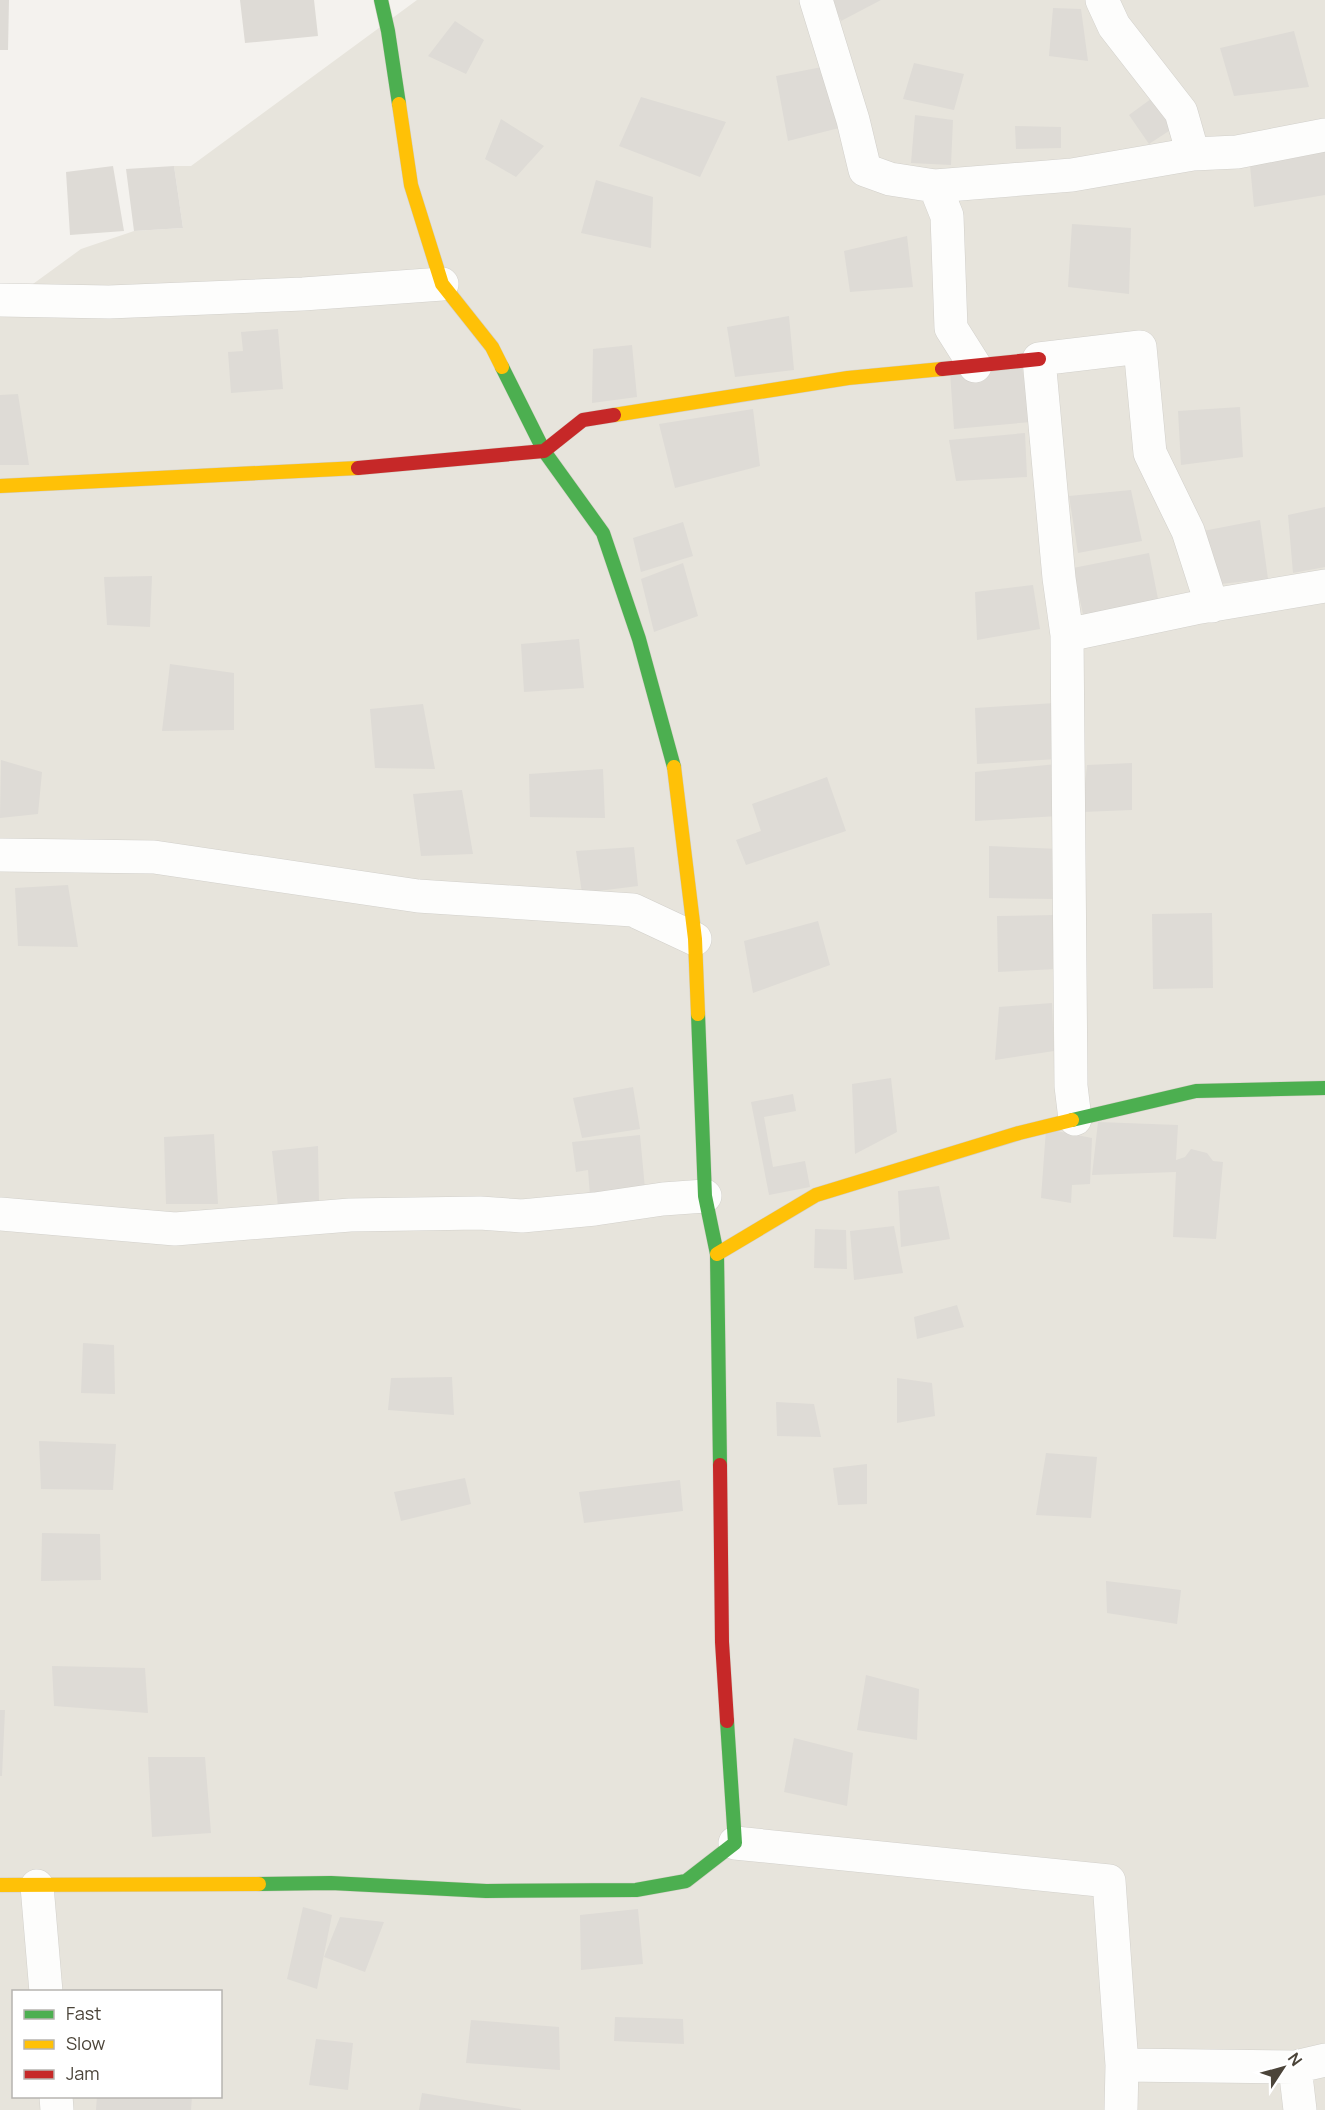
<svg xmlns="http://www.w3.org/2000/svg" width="1325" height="2110" viewBox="0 0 1325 2110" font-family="Manrope,sans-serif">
  <rect width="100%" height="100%" fill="#f4f2ee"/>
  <path fill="#e7e4dc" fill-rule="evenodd" d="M417,0H1325V2110H0V308L81,249L134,231L183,228L174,166H191ZM14,1992H220V2096H14Z"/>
  <path fill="#dedbd6" d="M0,0H9L8,50H0Z
    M240,0H314L318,36L245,43Z
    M832,0H881L841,21Z
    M1053,8L1081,9L1088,61L1049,56Z
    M455,21L484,40L466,74L428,56Z
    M1294,31L1309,87L1234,96L1220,48Z
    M914,63L964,74L954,110L903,99Z
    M822,67L839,128L788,141L776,76Z
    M1155,96L1175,127L1149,144L1129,115Z
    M641,97L726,122L700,177L619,146Z
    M915,115L953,120L951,165L911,163Z
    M501,119L544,146L516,177L485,159Z
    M1015,126L1061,127V148L1016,149Z
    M1325,142V195L1254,207L1249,155Z
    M113,166L124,231L70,235L66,172Z
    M174,166L183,228L134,231L126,169Z
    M596,180L653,197L651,248L581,233Z
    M1072,224L1131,228L1129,294L1068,287Z
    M907,236L913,287L850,292L844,251Z
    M789,316L794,370L735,377L727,327Z
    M278,329L283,389L231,393L228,352L243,351L241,332Z
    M632,345L637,397L592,403L593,349Z
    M1022,367L1031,422L954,429L950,372Z
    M18,394L29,465H0V395Z
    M1240,407L1243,457L1181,465L1178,411Z
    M753,409L760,466L675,488L659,424Z
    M1025,433L1027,477L956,481L949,440Z
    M1131,490L1142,541L1078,553L1069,496Z
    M1325,507V567L1293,573L1288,515Z
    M1260,520L1268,579L1220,584L1203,531Z
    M683,522L693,556L641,572L633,538Z
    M1149,553L1159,604L1084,619L1073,568Z
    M683,563L698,616L654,632L641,579Z
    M152,576L150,627L107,625L104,577Z
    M1033,585L1040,629L977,640L975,592Z
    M579,639L584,688L524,692L521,644Z
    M170,664L234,673V730L162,731Z
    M1055,703L1057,759L977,764L975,708Z
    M423,704L435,769L375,768L370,709Z
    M1,760L42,772L38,814L0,818Z
    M1132,763V810L1082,812L1087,765Z
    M1057,764L1059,816L975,821V772Z
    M603,769L605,818L530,817L529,774Z
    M827,777L846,831L746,865L736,840L761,831L752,804Z
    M462,790L473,854L421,856L413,794Z
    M989,846L1061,849L1058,899L989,898Z
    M634,847L638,886L582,893L576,851Z
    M68,885L78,947L18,946L15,888Z
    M1212,913L1213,988L1153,989L1152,914Z
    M1056,915L1057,969L998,972L997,916Z
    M818,921L830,965L753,993L744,941Z
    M1052,1003L1054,1051L995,1060L999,1007Z
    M891,1078L897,1132L855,1154L852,1084Z
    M633,1087L640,1129L582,1138L573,1098Z
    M793,1094L796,1111L764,1117L773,1167L805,1161L810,1187L769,1195L751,1102Z
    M1098,1122L1178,1125L1176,1160L1185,1157L1191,1149L1207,1153L1213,1161L1223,1162L1216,1239L1173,1237L1176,1172L1092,1175Z
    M1046,1129L1092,1138L1090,1184L1072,1185L1071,1203L1041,1198Z
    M214,1134L218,1204H166L164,1137Z
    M640,1135L645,1189L590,1196L588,1170L576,1172L572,1142Z
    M318,1146L319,1203L278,1206L272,1151Z
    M939,1186L950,1239L901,1247L898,1191Z
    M894,1226L903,1273L854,1280L850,1231Z
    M815,1229L846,1230L847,1269L814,1268Z
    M957,1305L964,1327L917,1339L914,1317Z
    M83,1343L114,1345L115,1394L81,1393Z
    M452,1377L454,1415L388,1410L391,1378Z
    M897,1378L932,1383L935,1416L897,1423Z
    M776,1402L814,1404L821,1437L777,1436Z
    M39,1441L116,1444L113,1490L41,1489Z
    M1046,1453L1097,1457L1091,1518L1036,1515Z
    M867,1464V1504L838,1505L833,1468Z
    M465,1478L471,1504L401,1521L394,1492Z
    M680,1480L683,1511L584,1523L579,1492Z
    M42,1533L100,1534L101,1580L41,1581Z
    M1106,1581L1181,1590L1177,1624L1107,1613Z
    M52,1666L145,1668L148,1713L54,1706Z
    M866,1675L919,1689L917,1740L857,1730Z
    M0,1710H5L2,1776H0Z
    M794,1738L853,1753L847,1806L784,1792Z
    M148,1757H205L211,1833L152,1837Z
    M303,1907L332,1915L317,1989L287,1979Z
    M638,1909L643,1964L581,1970L580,1915Z
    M340,1917L384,1922L365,1972L324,1957Z
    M615,2017L683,2019L684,2044L614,2041Z
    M471,2020L559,2027L560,2070L466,2063Z
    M316,2039L353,2043L348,2090L309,2085Z
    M422,2093L521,2109V2110H419Z
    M97,2096H192L191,2110H96Z"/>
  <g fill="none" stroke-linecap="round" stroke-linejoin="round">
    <g stroke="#d2d0cb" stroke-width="34">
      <path id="street" d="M816,0L853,120L865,170L890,179L935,186L1072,175L1193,154L1181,112L1114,26L1102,0
        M1193,154L1237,152L1325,135
        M935,186L947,216L951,328L975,366
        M0,300L109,302L303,294L442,284
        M1067,635L1059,578L1039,359L1140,347L1150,453L1188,531L1212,606
        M0,855L154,857L418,896L633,910L695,939
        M1075,1119L1071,1086L1067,635L1195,608L1325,586
        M0,1214L175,1229L350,1215L480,1213L522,1216L595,1209L663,1199L705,1196
        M735,1843L1109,1881L1122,2065L1121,2110
        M37,1886L46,1992
        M1122,2065L1295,2067L1325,2060
        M1295,2067L1300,2110
        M56,2096L57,2110"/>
    </g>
    <g stroke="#d3cfc5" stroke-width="15">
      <path id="fast" d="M381,0L388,31L399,104
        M502,367L544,451L603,533L639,639L674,767
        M698,1014L705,1196L717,1254L720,1465
        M1072,1120L1196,1091L1325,1088
        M259,1884L331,1883L486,1891L636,1890L686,1881L735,1843L727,1721"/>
    </g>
    <g stroke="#d3cfc5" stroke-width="15">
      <path id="slow" d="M399,104L411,185L442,284L492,347L502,367
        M614,415L848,378L942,369
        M0,486L358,468
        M674,767L695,939L698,1014
        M717,1254L816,1195L1019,1133L1072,1120
        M0,1885L259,1884"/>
    </g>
    <g stroke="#d3cfc5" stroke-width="15">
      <path id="jam" d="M942,369L1039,359
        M358,468L544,451L583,420L614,415
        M720,1465L722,1642L727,1721"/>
    </g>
    <use href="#street" stroke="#fdfdfc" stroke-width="33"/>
    <use href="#fast" stroke="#4caf50" stroke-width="14"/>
    <use href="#slow" stroke="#ffc107" stroke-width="14"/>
    <use href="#jam" stroke="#c62828" stroke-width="14"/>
  </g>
  <rect x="12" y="1990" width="210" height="108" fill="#ffffff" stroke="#b7b4b0" stroke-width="1.5"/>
  <rect x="24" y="2010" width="30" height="9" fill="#4caf50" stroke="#b7b4b0" stroke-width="1.5"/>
  <text x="66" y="2020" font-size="18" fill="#4b4439">Fast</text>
  <rect x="24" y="2040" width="30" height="9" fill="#ffc107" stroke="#b7b4b0" stroke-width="1.5"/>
  <text x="66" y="2050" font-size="18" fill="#4b4439">Slow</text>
  <rect x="24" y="2070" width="30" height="9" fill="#c62828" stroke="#b7b4b0" stroke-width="1.5"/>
  <text x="66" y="2080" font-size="18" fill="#4b4439">Jam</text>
  <g transform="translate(1283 2068) rotate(54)" stroke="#ffffff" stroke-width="4.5" paint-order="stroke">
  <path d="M0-4.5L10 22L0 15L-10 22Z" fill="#4b4439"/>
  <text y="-9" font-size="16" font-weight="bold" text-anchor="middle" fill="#4b4439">N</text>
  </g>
</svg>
